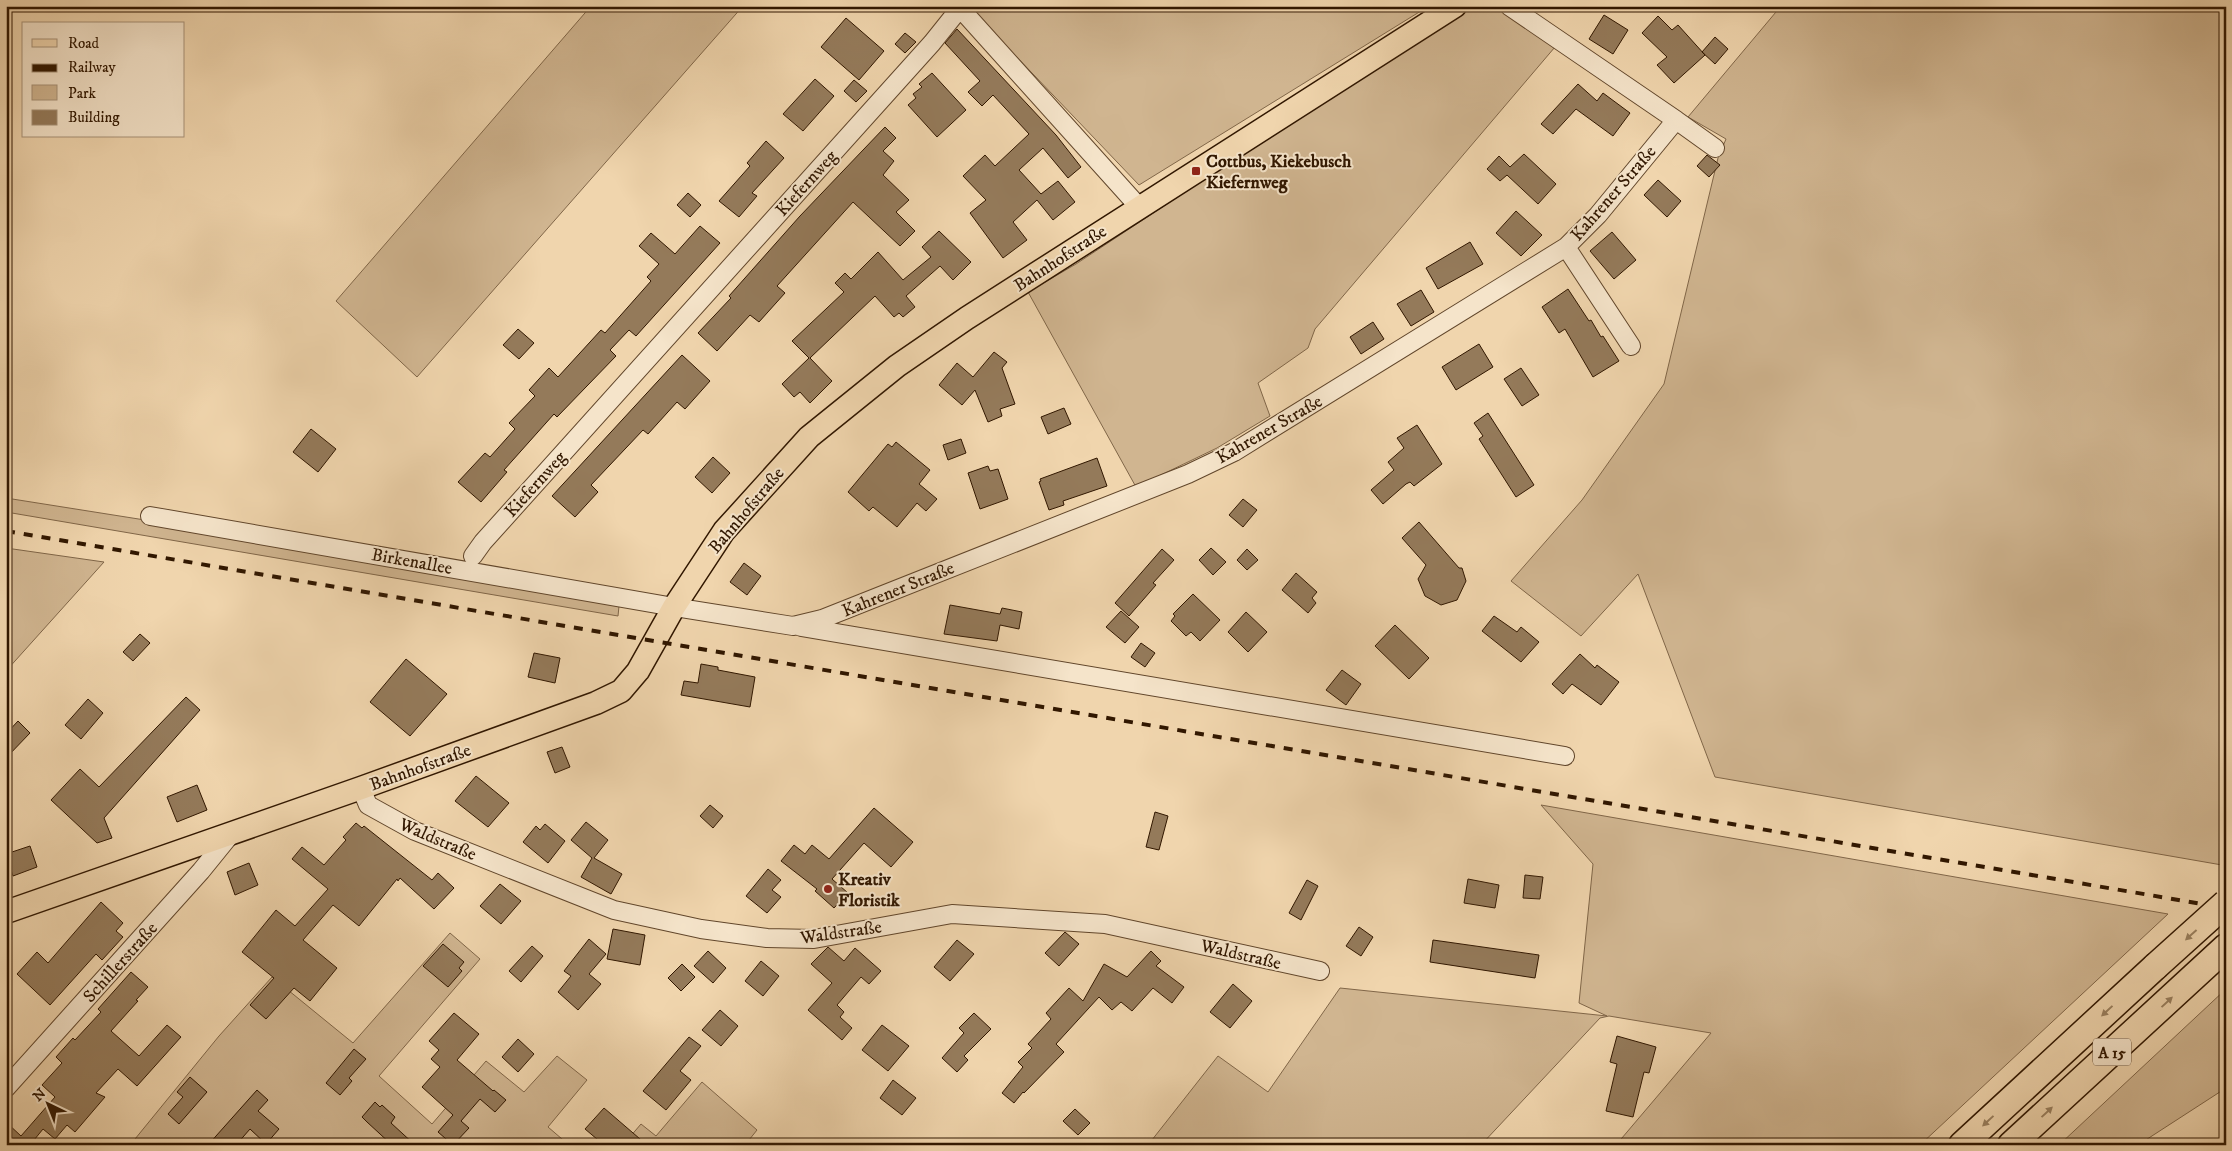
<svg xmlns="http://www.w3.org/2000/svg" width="2232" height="1151" viewBox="0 0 2232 1151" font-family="'IM FELL DW Pica',serif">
  <rect width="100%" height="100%" fill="#f0d5ad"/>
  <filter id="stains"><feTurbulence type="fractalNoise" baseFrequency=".004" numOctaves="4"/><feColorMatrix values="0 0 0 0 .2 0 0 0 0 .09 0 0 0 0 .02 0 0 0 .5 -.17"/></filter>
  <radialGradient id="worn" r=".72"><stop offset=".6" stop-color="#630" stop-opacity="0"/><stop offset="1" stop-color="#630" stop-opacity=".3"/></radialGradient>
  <path fill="#d0b590" stroke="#806648" d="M591,6H743L417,377L336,301Z
    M968,6H1429L1139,185Z
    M1467,6H1497L1555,47L1315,329L1308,348L1258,383L1270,416L1217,448L1136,487L1028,292L1076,264Z
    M1781,6H2226V862L2222,865L1715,777L1638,574L1581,636L1511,581L1582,500L1664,384L1718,158L1726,139L1688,117Z
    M6,498L309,546L619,606L618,616L6,512Z
    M6,548L104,562L6,671Z
    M1541,805L2168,914L1920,1145H1775L1768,1140L1763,1145H1616L1711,1033L1609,1016L1600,1018L1481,1145H1148L1218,1056L1268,1092L1340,988L1607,1016L1579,1003L1593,864Z
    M450,933L480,959L379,1076L432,1124L486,1061L524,1092L557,1056L587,1080L548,1127L569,1145H142L135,1139L219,1036L272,977L353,1043Z
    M2226,989V1088L2138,1145H2059Z
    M702,1082L757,1130L745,1145H623L641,1124L656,1136Z"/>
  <path fill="#947a5a" stroke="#311700" d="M1604,15L1628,30L1613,54L1589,39Z
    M1658,16L1672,30L1678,25L1705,55L1674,83L1657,65L1667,57L1642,33Z
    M846,18L884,51L859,80L821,47Z
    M957,29L1056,135L1081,167L1068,178L1043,148L1019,170L1041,194L1058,181L1075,202L1053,220L1037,200L1013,222L1027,240L1003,258L970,213L986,200L963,176L985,155L995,166L1029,134L993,95L982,106L968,92L980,81L945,43Z
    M905,33L916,42L905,53L895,44Z
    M1715,37L1728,49L1715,64L1702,52Z
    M932,73L966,110L937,137L908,105L916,98L913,94L922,87L919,84Z
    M815,79L834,96L803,131L783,114Z
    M854,80L867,91L856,102L844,91Z
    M1578,84L1597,101L1603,93L1630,113L1613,136L1576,109L1553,134L1541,124Z
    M885,127L896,138L883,151L894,161L883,175L909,200L896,212L915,231L900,246L853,202L777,286L785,293L759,322L750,315L717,351L698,333L731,298L729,296L800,216Z
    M766,141L784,158L752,193L757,196L739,217L719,201L750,166L747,163Z
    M1524,154L1556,184L1538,204L1507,175L1500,181L1487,169L1499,156L1510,167Z
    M1707,155L1720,165L1709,177L1697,166Z
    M1658,180L1681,201L1667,217L1644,195Z
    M688,193L701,205L690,217L677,205Z
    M1516,211L1542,235L1521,256L1496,233Z
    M700,226L720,243L636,336L629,330L610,350L616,356L557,417L554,414L504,470L507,472L481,502L458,482L485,453L490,457L515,429L509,423L535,396L529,390L549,368L558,377L601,330L605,333L651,281L647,277L659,264L639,246L651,233L675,254Z
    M939,231L971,262L953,280L940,266L906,296L915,307L903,317L899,313L894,317L875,296L810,358L832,381L810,403L800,392L794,397L782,384L809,358L792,341L844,292L835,283L845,273L851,279L878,252L903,280L931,257L922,247Z
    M1612,232L1636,260L1614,279L1590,251Z
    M1470,242L1483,264L1438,289L1426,268Z
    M1568,289L1589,321L1591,320L1601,337L1603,336L1619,361L1593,377L1565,329L1559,333L1542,307Z
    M1421,290L1434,312L1411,326L1397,304Z
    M1373,322L1384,339L1361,354L1350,337Z
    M518,329L534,343L519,359L503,345Z
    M1479,344L1493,367L1456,390L1442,367Z
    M994,352L1007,362L1002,368L1015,404L1000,409L1002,416L988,422L975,390L962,405L939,385L957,363L973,377Z
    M682,355L710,381L685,409L677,402L648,434L643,430L591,485L598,492L575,517L552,496Z
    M1521,368L1539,395L1522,406L1504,379Z
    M1064,408L1071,424L1048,434L1041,417Z
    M1488,413L1534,485L1516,497L1479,439L1483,436L1474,423Z
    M1417,425L1442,464L1414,486L1410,482L1406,484L1383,504L1371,490L1394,470L1388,462L1404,448L1397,438Z
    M311,429L336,449L318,472L293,452Z
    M961,439L966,453L948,460L943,445Z
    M896,442L930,470L919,484L937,499L926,511L917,503L897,527L873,507L869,511L848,492L888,444L892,447Z
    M713,457L730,473L712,493L695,477Z
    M1097,458L1107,486L1063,501L1064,505L1049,510L1039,482L1041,481L1040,479Z
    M988,466L990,471L998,469L1008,499L980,509L968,473Z
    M1243,499L1257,510L1243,527L1229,515Z
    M1419,522L1459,568H1462L1466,581L1457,600L1441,605L1425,596L1418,579L1426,565L1402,538Z
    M1211,548L1226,562L1213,575L1199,560Z
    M1162,549L1174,560L1153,583L1156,585L1129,616L1115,603Z
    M1247,549L1258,560L1247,570L1237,560Z
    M744,563L761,576L747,595L730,582Z
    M1296,573L1317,592L1312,598L1316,603L1308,613L1282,590Z
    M1193,594L1220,620L1200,641L1191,632L1186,636L1171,621L1175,616L1173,614Z
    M950,605L1000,614L1002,608L1022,612L1019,629L1000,625L997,641L944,634Z
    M1121,611L1139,627L1125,643L1106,627Z
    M1246,612L1267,632L1248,652L1228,632Z
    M1494,616L1517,632L1521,627L1539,642L1521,662L1482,631Z
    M1395,625L1429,658L1409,679L1375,646Z
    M140,634L150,643L133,661L123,652Z
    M1141,643L1155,653L1145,667L1131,657Z
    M534,653L560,658L555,683L528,677Z
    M1580,654L1595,668L1597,665L1619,682L1601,705L1572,684L1563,694L1552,684Z
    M406,659L447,694L410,736L370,702Z
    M701,664L718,667V670L755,677L750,707L681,695L684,681L698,683Z
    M1342,670L1361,684L1346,705L1326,690Z
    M186,697L200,710L104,818L112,838L97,843L51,800L80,769L99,787Z
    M88,699L103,713L81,739L65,725Z
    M18,721L30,733L6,758V734Z
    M562,747L570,767L555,773L547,752Z
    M476,776L509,803L488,827L455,801Z
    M197,785L207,810L177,822L167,797Z
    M710,805L723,816L713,828L700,816Z
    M874,808L913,842L891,867L864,843L832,879L848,893L834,908L815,891L817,889L781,861L794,845L805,854L812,845L829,859Z
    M1155,812L1168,816L1159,850L1146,847Z
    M586,822L608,840L594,858L622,874L611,894L581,877L592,858L571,840Z
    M356,823L362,828L364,826L432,880L438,873L454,888L434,909L400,878L398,881L397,879L359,926L333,905L303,940L337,968L310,1001L294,988L266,1019L250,1005L274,978L242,952L276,910L295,926L328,889L292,859L302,847L324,865L346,840L343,837Z
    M545,824L565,841L548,863L523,842L536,826L540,830Z
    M30,846L37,867L13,876L6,854Z
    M249,863L258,885L235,895L227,872Z
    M768,869L781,880L772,890L781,897L767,913L746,896Z
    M1525,875L1543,877L1540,899L1523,898Z
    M1468,879L1499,885L1495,908L1464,903Z
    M1307,880L1318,886L1301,920L1289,913Z
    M500,884L521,901L501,924L480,906Z
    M101,902L123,923L116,931L123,937L102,960L96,954L50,1005L17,974L37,952L48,963Z
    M1359,927L1373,937L1361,956L1346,946Z
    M613,929L645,935L640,965L607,959Z
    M1065,932L1079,944L1059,966L1045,953Z
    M589,939L606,954L589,974L601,984L578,1010L558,992L571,976L564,971Z
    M957,940L974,954L950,981L934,967Z
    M1433,940L1539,955L1535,978L1430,962Z
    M443,944L464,962L459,968L462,971L448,987L423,966Z
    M532,946L543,956L521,982L509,971Z
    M828,947L844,961L855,948L881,971L869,984L861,977L837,1005L844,1012L840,1017L852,1028L842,1040L808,1010L832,983L811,964Z
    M708,951L726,968L713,983L694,966Z
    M1151,951L1161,961L1156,966L1184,987L1172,1003L1153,988L1132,1011L1121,1002L1112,1010L1099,997L1056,1044L1064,1052L1024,1093L1023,1092L1014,1103L1002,1093L1023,1067L1018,1062L1032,1048L1028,1044L1051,1019L1046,1013L1069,988L1083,1001L1104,964L1127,977Z
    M761,961L779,976L763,996L745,981Z
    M682,964L695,977L681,991L668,978Z
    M131,972L148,987L136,1000L138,1001L111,1031L139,1056L167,1025L181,1037L137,1086L118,1069L96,1093L105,1097L75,1132L67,1125L55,1139L43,1129L30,1145H6V1122L21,1136L55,1097L42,1085L62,1063L56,1057L73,1038L75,1040L101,1012L98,1009Z
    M1233,984L1252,1001L1230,1028L1210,1012Z
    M720,1010L738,1026L721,1046L702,1030Z
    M454,1013L479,1034L457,1060L493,1091L494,1090L506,1100L495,1112L480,1099L461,1121L469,1128L453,1145L438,1132L453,1115L422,1087L440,1067L431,1059L439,1050L429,1041Z
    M974,1013L991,1029L964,1056L968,1060L957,1072L942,1058L964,1033L959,1028Z
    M882,1025L909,1046L888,1071L862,1050Z
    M1617,1036L1656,1047L1649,1073L1644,1072L1633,1117L1606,1111L1617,1064L1610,1062Z
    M689,1037L701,1046L680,1071L691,1080L666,1110L643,1091Z
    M518,1039L534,1054L518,1072L502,1057Z
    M354,1049L366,1059L349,1078L352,1081L340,1095L326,1083Z
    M190,1077L207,1092L179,1124L168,1114L183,1097L177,1092Z
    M893,1080L916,1098L902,1115L880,1098Z
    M257,1090L268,1100L258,1111L279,1129L266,1144L250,1129L236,1145H208Z
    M375,1102L380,1107L382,1105L395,1117L391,1123L415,1145H392L367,1122L362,1117Z
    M604,1108L647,1145H604L585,1129Z
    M1075,1109L1090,1123L1078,1135L1063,1121Z"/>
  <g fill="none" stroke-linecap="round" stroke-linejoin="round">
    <g stroke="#61462b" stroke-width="20">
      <path id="minor" d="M1676,120L1715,148
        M1566,247L1631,346
        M150,516L674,607L793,626L822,619L1188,474L1234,452L1566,247L1598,215L1676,120L1509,6
        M473,556L483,542L932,43L960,8L1139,207
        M801,627L1565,756
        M361,788L368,805L415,831L614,910L701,929L767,938L814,939L952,914L1105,924L1320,971
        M6,1088L201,871L231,834"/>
    </g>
    <g stroke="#311700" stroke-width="25">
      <path id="major" d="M6,912L361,788L596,703L621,691L638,671L674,607L724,531L809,437L897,366L967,318L1455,6"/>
    </g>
    <g stroke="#311700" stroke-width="29">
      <path id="highway" d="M1962,1145L2156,966
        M2011,1145L2226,947"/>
    </g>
    <use href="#minor" stroke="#f5e4ca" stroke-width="18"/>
    <use href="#major" stroke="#f0d5ad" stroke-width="22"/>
    <use href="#highway" stroke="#f0d5ad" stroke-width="26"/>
    <path stroke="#311700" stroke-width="4" stroke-dasharray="9 9" stroke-linecap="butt" d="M6,531L2226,908"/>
    <g stroke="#311700" stroke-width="29" stroke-linecap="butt">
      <path id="highway-bridge" d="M2156,966L2226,903"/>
    </g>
    <use href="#highway-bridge" stroke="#f0d5ad" stroke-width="26"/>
  </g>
  <defs><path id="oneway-solid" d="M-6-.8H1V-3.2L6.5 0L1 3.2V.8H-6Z" transform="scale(1.25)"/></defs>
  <g fill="#9a805f">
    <use href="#oneway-solid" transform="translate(2191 935) rotate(138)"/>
    <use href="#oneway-solid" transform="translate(2167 1002) rotate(-43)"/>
    <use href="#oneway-solid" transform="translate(2107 1011) rotate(137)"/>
    <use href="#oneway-solid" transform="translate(2047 1112) rotate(-43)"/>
    <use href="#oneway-solid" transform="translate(1988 1121) rotate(137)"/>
  </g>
  <g fill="#8f2418" stroke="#f5e4ca" stroke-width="2">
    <rect x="1191" y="166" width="10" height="10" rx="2.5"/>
    <circle cx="828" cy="889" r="5"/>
  </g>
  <g text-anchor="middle" stroke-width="4" stroke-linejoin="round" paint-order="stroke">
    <rect fill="#f5e4ca" stroke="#6c543d" stroke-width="1" x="2093" y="1038.5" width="38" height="27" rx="4"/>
    <g font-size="16" font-weight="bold" fill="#311700">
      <text x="2112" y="1058">A 15</text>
    </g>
    <g font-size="18" font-weight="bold" fill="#311700" stroke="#f5e4ca" text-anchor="start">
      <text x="1206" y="167">Cottbus, Kiekebusch<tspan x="1206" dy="21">Kiefernweg</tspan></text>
      <text x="838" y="885">Kreativ<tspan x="838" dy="21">Floristik</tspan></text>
    </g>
    <g font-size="18" fill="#311700" stroke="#f5e4ca">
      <text transform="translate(806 183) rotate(-48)" y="6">Kiefernweg</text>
      <text transform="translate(1613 193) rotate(-49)" y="6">Kahrener Straße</text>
      <text transform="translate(1060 258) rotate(-33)" y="6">Bahnhofstraße</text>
      <text transform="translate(1269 429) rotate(-30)" y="6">Kahrener Straße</text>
      <text transform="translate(535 484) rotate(-48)" y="6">Kiefernweg</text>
      <text transform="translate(746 510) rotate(-50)" y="6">Bahnhofstraße</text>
      <text transform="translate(412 561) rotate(10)" y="6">Birkenallee</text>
      <text transform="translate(898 589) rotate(-22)" y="6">Kahrener Straße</text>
      <text transform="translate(420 767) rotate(-20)" y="6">Bahnhofstraße</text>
      <text transform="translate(438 839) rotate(23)" y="6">Waldstraße</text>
      <text transform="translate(841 932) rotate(-8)" y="6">Waldstraße</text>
      <text transform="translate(1241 954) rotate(13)" y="6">Waldstraße</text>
      <text transform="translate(120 962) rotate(-48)" y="6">Schillerstraße</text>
    </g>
  </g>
  <rect width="2232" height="1151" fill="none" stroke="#f0d5ad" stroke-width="25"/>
  <rect x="8" y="8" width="2217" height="1136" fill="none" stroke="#311700" stroke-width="2.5"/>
  <rect x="12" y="12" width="2207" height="1126" fill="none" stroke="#311700"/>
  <rect x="22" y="22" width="162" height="115" fill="#f5e4ca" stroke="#a79279"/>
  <rect x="32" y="39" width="25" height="8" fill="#f0d5ad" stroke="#a79279"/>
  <text x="68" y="48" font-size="15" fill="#311700">Road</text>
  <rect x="32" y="64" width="25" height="8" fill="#311700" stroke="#a79279"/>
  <text x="68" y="72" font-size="15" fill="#311700">Railway</text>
  <rect x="32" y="85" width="25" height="15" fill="#d0b590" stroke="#a79279"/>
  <text x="68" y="98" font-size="15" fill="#311700">Park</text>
  <rect x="32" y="110" width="25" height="15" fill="#947a5a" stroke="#a79279"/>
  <text x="68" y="122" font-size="15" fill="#311700">Building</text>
  <g transform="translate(48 1104) rotate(317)" stroke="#f5e4ca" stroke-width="4" paint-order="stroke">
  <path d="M0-4L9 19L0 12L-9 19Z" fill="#311700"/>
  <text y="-8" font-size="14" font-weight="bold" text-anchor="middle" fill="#311700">N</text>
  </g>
  <rect width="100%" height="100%" filter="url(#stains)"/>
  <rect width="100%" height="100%" fill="url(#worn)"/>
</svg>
